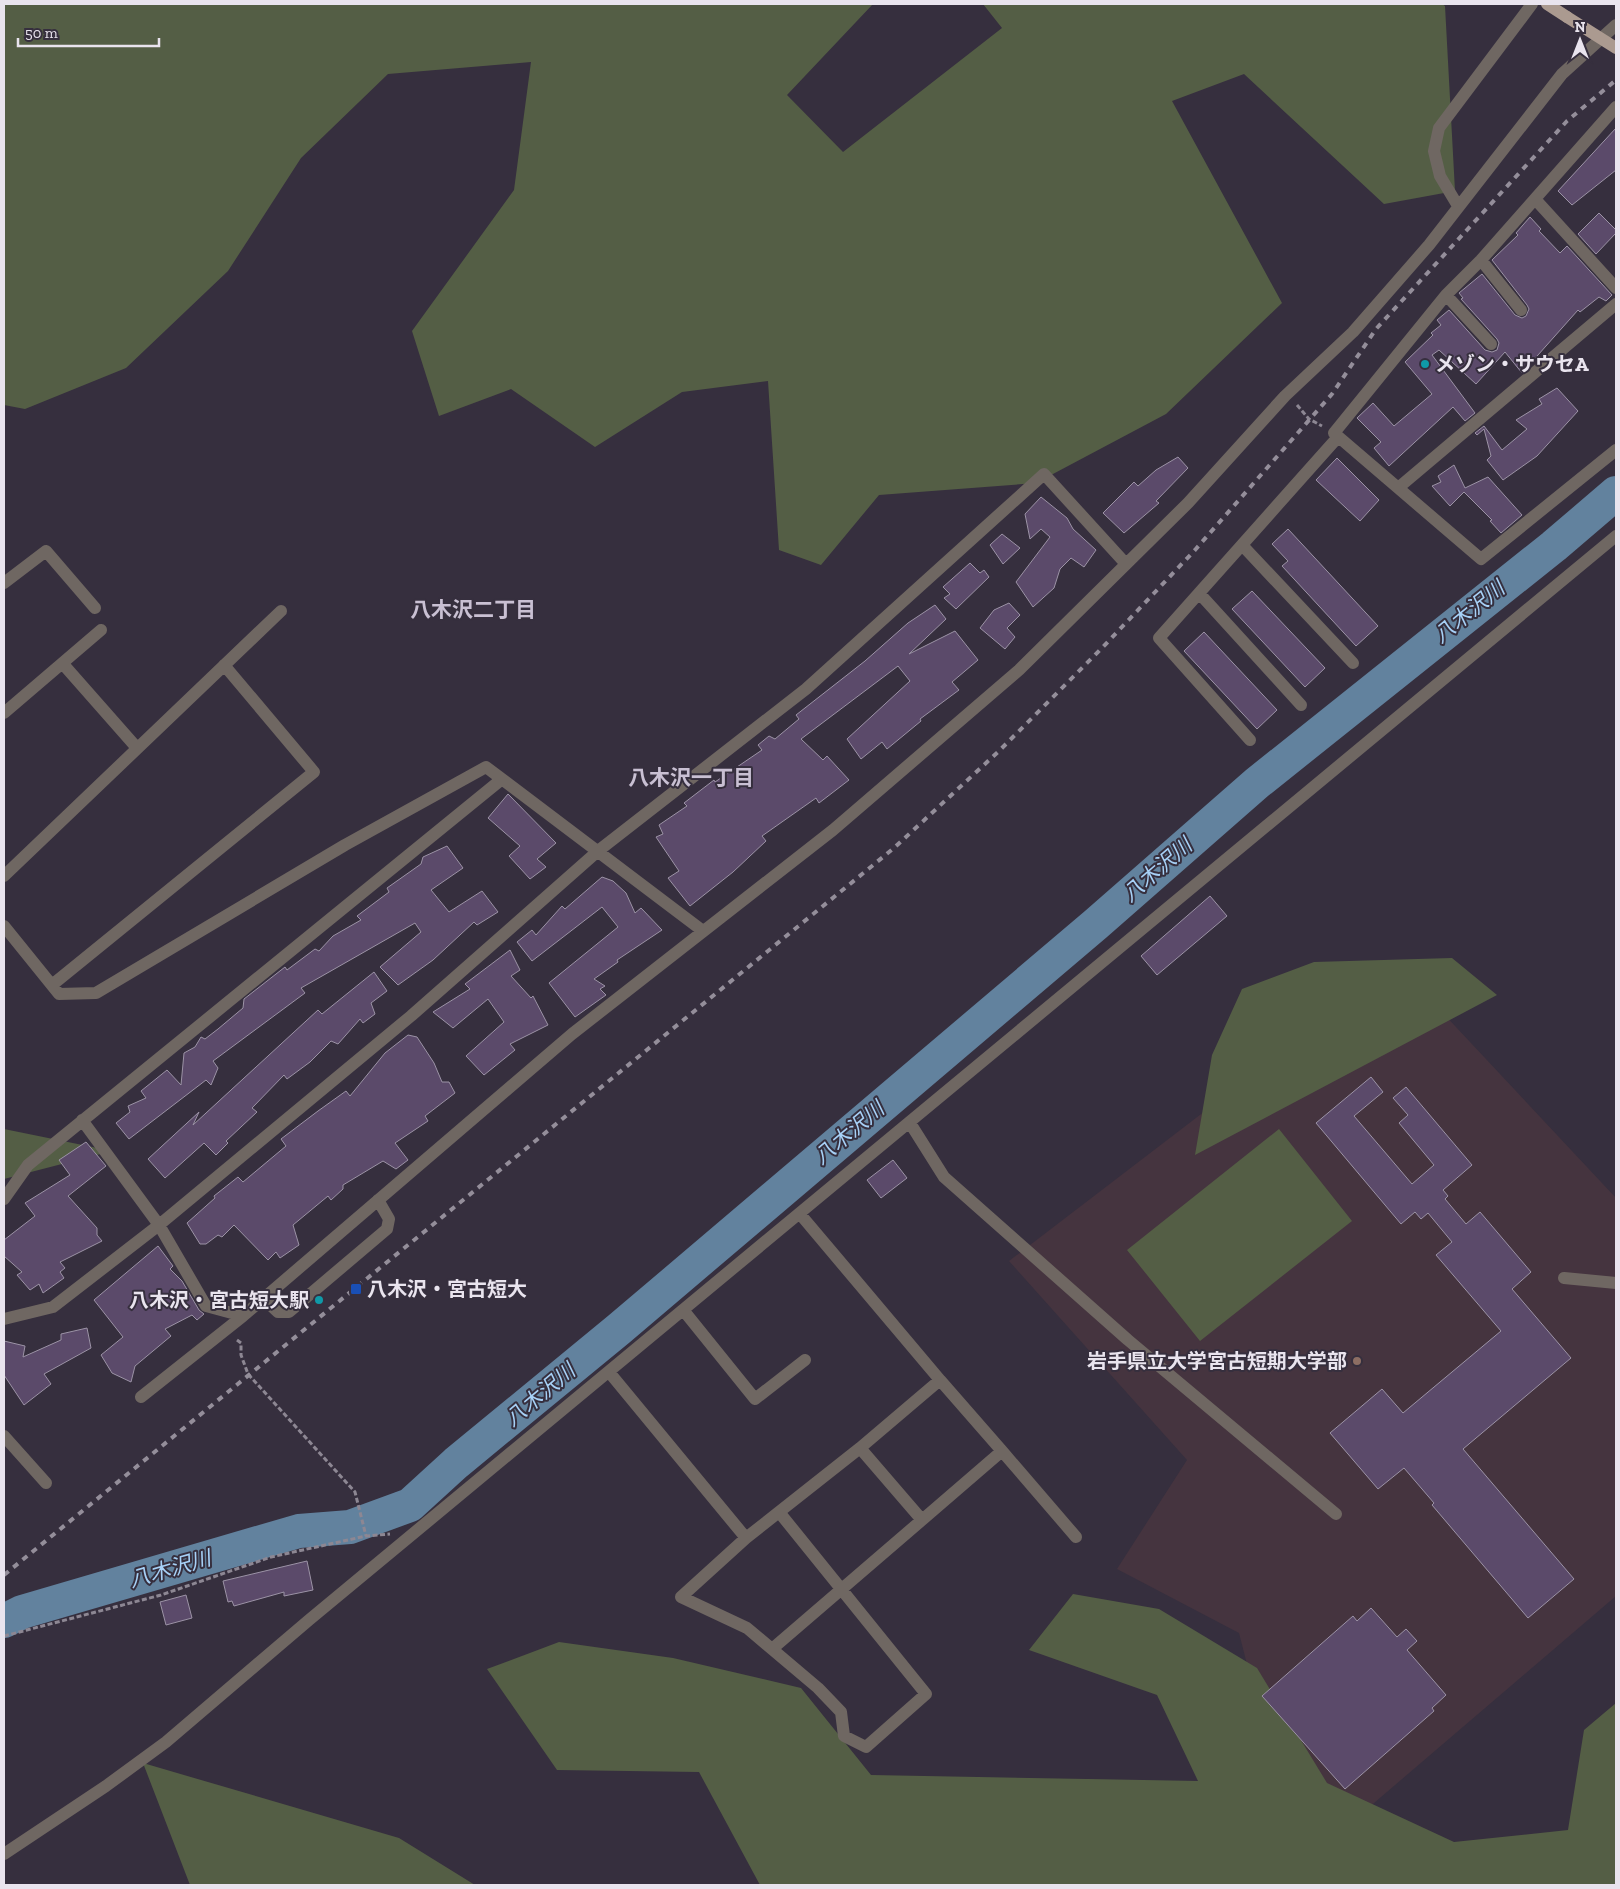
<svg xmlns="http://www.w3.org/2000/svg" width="1620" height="1889" viewBox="0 0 1620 1889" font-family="'Zilla Slab','Noto Sans JP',serif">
  <rect width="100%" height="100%" fill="#362f3e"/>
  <path fill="#45343f" d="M1397,964L1616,1198V1596L1353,1821L1259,1711L1239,1633L1117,1569L1187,1460L1009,1261Z"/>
  <path fill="#545e45" d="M4,4H873L787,95L843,152L1002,28L983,4H1442L1445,6L1455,191L1384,204L1244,74L1172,101L1282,303L1166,414L1036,483L879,495L821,565L779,550L768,381L682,392L595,447L511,389L439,416L412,331L514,190L531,62L388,74L301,158L228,271L126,368L25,409L4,405Z
    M1452,958L1497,995L1195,1155L1212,1055L1242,989L1314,962Z
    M4,1129L112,1151L4,1179Z
    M1279,1129L1352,1221L1200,1341L1127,1250Z
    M1073,1594L1159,1609L1257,1668L1327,1783L1454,1842L1568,1830L1584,1730L1616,1703V1885H760L699,1772L557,1770L487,1669L559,1642L673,1658L801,1688L871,1775L1198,1781L1157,1695L1029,1650Z
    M143,1763L399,1838L475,1885H190Z"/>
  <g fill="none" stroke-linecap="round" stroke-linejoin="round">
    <path stroke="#62829e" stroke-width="34" d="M4,1621L22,1612L299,1531L350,1527L410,1505L456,1463L619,1329L1096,924L1257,783L1554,546L1616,493"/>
  </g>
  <path fill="#5b4a6a" stroke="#9c93a6" d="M1616,128V170L1572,205L1558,191Z
    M1599,213L1616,230V233L1596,254L1578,234Z
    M1530,217L1541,229L1539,231L1560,253L1567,246L1612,295L1606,301L1599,297L1580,312L1578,310L1522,373L1505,352L1476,384L1439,350L1432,355L1475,413L1465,421L1453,407L1389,466L1374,448L1381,442L1357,418L1373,403L1394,426L1432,394L1405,362L1433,335L1431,333L1441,325L1437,320L1449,310L1485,350L1492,352L1497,350L1499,343L1497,339L1461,299L1463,298L1459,293L1482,274L1515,315L1522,318L1526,316L1529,309L1527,305L1492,260L1518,235L1516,233Z
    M1557,388L1578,411L1537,456L1503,480L1487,460L1491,456L1484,429L1477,435L1475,433L1484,426L1502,450L1527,429L1516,420L1542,404L1539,399Z
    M1178,457L1188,468L1156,501L1159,503L1124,533L1103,513L1134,482L1138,486L1156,470Z
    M1337,458L1379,500L1360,521L1316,480Z
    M1454,465L1465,488L1488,477L1522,515L1501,533L1490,521L1492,520L1464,492L1450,506L1432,486L1441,482L1438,476Z
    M1041,497L1067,518L1073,529L1096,550L1084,567L1071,558L1060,569L1054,588L1033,607L1016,582L1050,537L1041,529L1030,539L1025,514Z
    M1288,529L1378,626L1356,646L1282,566L1288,561L1272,544Z
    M1002,534L1020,548L1003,564L990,545Z
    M970,563L980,573L984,570L989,577L956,609L944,598L950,594L943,587Z
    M1252,591L1325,668L1305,687L1232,609Z
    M1009,603L1020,615L1007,628L1015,637L1005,649L980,628L994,610Z
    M935,605L946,619L909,654L955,631L978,660L952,682L959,690L920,719L921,721L887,749L882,742L861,759L847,739L910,681L898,666L801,739L823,760L827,756L849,780L819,803L816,798L762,836L766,841L733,872L690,906L668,878L679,871L656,837L663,834L659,825L687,806L684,803L714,780L715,782L762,750L758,745L769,736L775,739L799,719L796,715L865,661L908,623Z
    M1204,632L1277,710L1257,729L1184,651Z
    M508,794L556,843L537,859L546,867L530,879L509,856L520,846L488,818Z
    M447,846L463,868L431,890L449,912L482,891L498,912L477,925L474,922L433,960L398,985L380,967L421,932L415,923L301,988L305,993L213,1061L218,1068L211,1085L206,1080L129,1139L116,1123L130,1112L128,1106L146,1098L141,1091L167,1070L181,1085L184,1053L195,1047L201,1037L205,1039L218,1029L243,1008L244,999L285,967L287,970L315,949L319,951L333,936L361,920L357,916L389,892L387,888L421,864L423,857Z
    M602,877L613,881L626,893L635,913L641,908L662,930L617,960L618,962L594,979L605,986L600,989L606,995L575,1017L549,983L618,927L602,907L532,961L517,942L532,930L536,935L562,906L565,909Z
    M1210,896L1227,916L1157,975L1141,956Z
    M510,950L520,970L511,976L531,998L533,996L548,1025L510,1044L515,1050L484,1075L466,1056L504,1022L488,999L453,1028L433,1012L470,989L465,984Z
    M374,972L387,991L371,1003L375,1014L363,1023L360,1019L338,1044L331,1041L310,1062L287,1079L284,1075L252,1108L257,1112L226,1141L228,1143L216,1155L204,1143L165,1178L148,1159L199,1112L193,1125L318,1010L322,1014Z
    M408,1035L417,1037L434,1063L442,1082H449L455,1093L425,1116L428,1121L395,1143L408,1160L396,1169L383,1161L343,1185V1189L331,1200L328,1196L293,1225L299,1245L280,1258L276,1252L268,1260L234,1225L222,1237L218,1235L206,1244H200L187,1223L215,1198L214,1196L238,1177L243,1182L286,1146L281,1139L318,1111L346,1091L350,1096L385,1053Z
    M1371,1077L1383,1092L1354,1116L1412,1184L1434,1165L1399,1123L1408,1115L1393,1098L1406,1087L1472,1165L1443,1190L1448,1196L1445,1199L1466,1224L1480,1212L1531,1272L1512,1289L1571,1358L1463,1449L1574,1579L1528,1618L1432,1505L1434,1503L1404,1468L1378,1489L1330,1433L1382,1389L1403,1413L1501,1331L1436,1255L1452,1242L1428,1213L1421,1219L1415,1212L1401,1224L1316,1123Z
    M86,1142L106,1166L68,1196L97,1228V1235L102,1241L60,1262L65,1268L60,1272L64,1278L43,1293L39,1284L30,1290L17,1275L22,1272L4,1256V1240L35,1216L25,1203L70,1175L59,1160Z
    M893,1160L907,1178L881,1198L867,1180Z
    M158,1246L173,1266L170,1269L182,1281L199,1310L204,1314L197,1320L192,1315L165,1329L171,1336L135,1366L131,1382L112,1373L101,1355L123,1337L94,1300Z
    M87,1328L91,1348L44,1374L51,1384L24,1405L4,1375V1341L25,1346L23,1357L61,1340V1334Z
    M307,1561L313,1590L284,1596V1592L234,1606L232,1601L228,1602L223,1581Z
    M186,1595L192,1618L166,1625L160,1602Z
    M1371,1608L1397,1637L1406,1629L1417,1641L1407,1650L1446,1695L1432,1708L1434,1711L1345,1789L1262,1696L1353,1616L1357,1621Z"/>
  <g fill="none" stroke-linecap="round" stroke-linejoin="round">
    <path stroke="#8d8793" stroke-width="3" stroke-dasharray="5 2.5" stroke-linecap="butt" d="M1297,405L1309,419L1322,426
      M237,1340L241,1343V1355L248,1374L355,1492L366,1536
      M4,1636L161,1595L271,1557L366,1536L390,1534"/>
    <path stroke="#6f6762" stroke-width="12" d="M1616,107L1481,260L1446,295L1334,433L1481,559L1616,450
      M1535,199L1616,288
      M1458,206L1440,176L1434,151L1439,128L1532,4
      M1481,260L1521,310
      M1446,295L1491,344
      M1398,488L1616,304
      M1242,545L1353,663
      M4,583L46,551L95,608
      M1199,593L1301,705
      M63,664L137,748
      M4,713L101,630
      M1250,740L1159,638L1338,437
      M4,876L281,611
      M4,926L59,994L96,993L345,845L486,767L703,931
      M52,985L314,772L224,665
      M82,1120L159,1225L206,1306L243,1316
      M910,1123L944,1177L1128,1340L1336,1514
      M4,1199L28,1165L502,779
      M800,1214L940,1380
      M1564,1278L1616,1283
      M263,1298L278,1312H289L387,1229L389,1219L378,1200
      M684,1311L755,1399L805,1360
      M4,1319L53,1307L159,1225L411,1016L598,851L806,689L1044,474L1126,564
      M609,1372L746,1538L860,1448L940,1380L1002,1451
      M141,1397L243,1316L572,1034L833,830L1019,670L1188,503L1285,396L1353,332L1429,245L1562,74L1616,25
      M4,1436L46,1483
      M860,1448L922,1520L1002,1451L1076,1537
      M746,1538L681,1597L747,1628L818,1688L841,1712L844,1736L866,1747L926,1694L779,1512
      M772,1649L922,1520
      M4,1854L106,1786L166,1742L309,1620L1616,536"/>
    <path stroke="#ab9a90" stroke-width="12" d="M1547,4L1567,17"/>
    <path stroke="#948e9a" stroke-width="4" stroke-dasharray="6 6" stroke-linecap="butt" d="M4,1575L894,848L999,751L1102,648L1195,550L1332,394L1376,329L1567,121L1616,80"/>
    <path stroke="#ab9a90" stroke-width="12" d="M1567,17L1616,48"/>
  </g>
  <g fill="#0f9aa8" stroke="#362f3e" stroke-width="2">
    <circle cx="1425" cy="364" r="5"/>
    <circle cx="319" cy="1300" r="5"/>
  </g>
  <rect fill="#1a4fb4" stroke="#362f3e" stroke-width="2" x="350" y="1283" width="12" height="12" rx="2.5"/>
  <circle fill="#8d6e63" stroke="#362f3e" stroke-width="2" cx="1357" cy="1361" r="5"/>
  <g text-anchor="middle" stroke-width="4" stroke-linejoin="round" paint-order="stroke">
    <g font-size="20" font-weight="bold" fill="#e9e4ee" stroke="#362f3e" text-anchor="start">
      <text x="1435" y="371">メゾン・サウセA</text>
      <text x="367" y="1296">八木沢・宮古短大</text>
      <text x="309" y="1307" text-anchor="end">八木沢・宮古短大駅</text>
      <text x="1347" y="1368" text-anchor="end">岩手県立大学宮古短期大学部</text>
    </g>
    <g font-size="21" font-weight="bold" fill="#c9c0d3" stroke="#362f3e">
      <text x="473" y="617">八木沢二丁目</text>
      <text x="691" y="785">八木沢一丁目</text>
    </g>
    <g font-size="21" font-style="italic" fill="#a7d1f7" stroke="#362f3e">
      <text transform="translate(1469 612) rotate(-39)" y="7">八木沢川</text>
      <text transform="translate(1157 870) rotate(-41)" y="7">八木沢川</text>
      <text transform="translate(849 1133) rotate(-40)" y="7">八木沢川</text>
      <text transform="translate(540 1395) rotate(-40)" y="7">八木沢川</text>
      <text transform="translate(170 1569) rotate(-16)" y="7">八木沢川</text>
    </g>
  </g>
  <rect width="1620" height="1889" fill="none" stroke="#e9e4ee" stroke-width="10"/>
  <g transform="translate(1580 40)" stroke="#362f3e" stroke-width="4" paint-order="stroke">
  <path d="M0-4L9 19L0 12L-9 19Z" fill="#e9e4ee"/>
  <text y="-8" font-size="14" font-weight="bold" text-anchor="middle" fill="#e9e4ee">N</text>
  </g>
  <path d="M18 38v8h141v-8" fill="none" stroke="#e9e4ee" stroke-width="2.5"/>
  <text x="25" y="38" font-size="15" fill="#e9e4ee" stroke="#362f3e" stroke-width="4" paint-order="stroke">50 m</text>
</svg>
